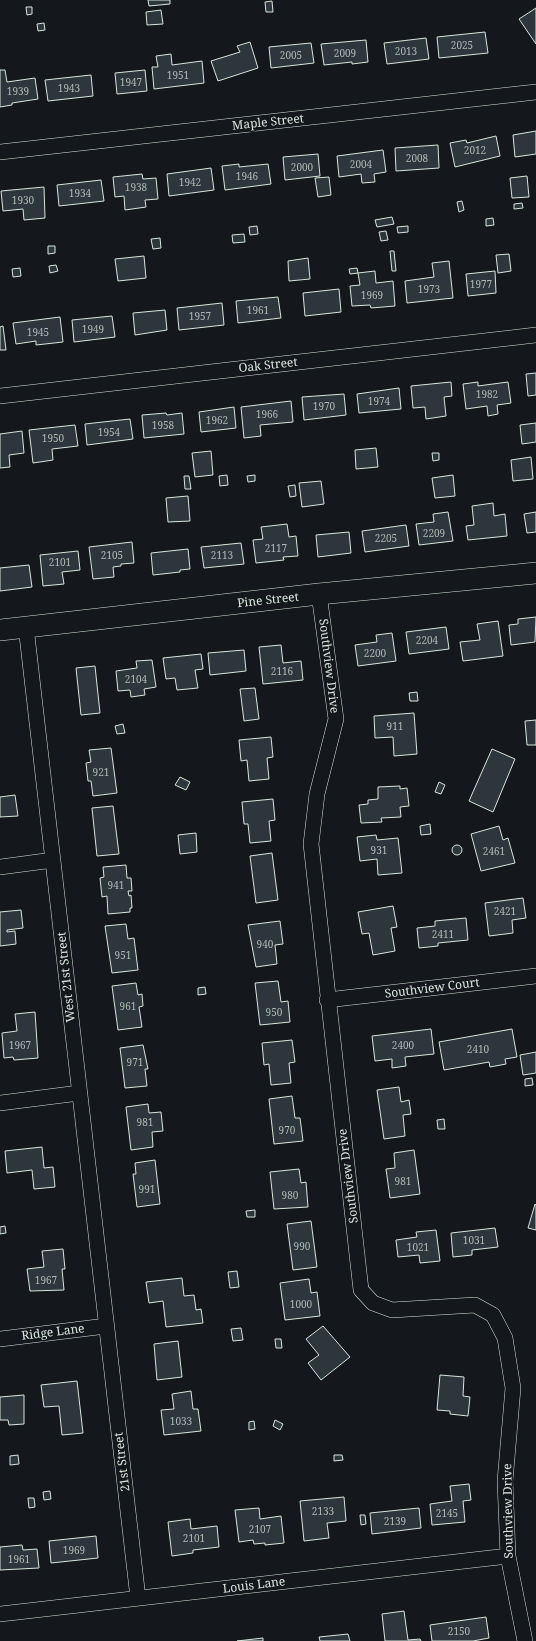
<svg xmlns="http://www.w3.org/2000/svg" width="536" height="1641" viewBox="0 0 536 1641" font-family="'Noto Serif',serif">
  <rect width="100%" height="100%" fill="#14181c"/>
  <path fill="#2c363c" stroke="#d8e6dc" d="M148,0H170V4L149,6Z
    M272,1L273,12H266L265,2Z
    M26,7H32V14L27,15Z
    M536,8V44L519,19Z
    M161,10L163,24L147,25L146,12Z
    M44,23L45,30L38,31L37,24Z
    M485,32L488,53L439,58L437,37Z
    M426,38L429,59L387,64L384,43Z
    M366,40L368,62L352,64V62L324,65L321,44Z
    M250,42L258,68L218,81L211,61L240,52L237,46Z
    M311,43L314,63L271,68L269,47Z
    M171,54L172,65L202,61L204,83L154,89L152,67H158L156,56Z
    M0,70H5L7,82L35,78L38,99L12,103V105L0,107Z
    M145,70L147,91L117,94L115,73Z
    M91,75L93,96L48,101L45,80Z
    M536,131V154L515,157L513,135Z
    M496,136L500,156L455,167L450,143L466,140L467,143Z
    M438,145L439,168L396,171L395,148Z
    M383,150L386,172L374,174L375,182L362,183L361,174L339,177L337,156Z
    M318,154L320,176L285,180L283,157Z
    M239,164V167L268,164L271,184L225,190L222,166Z
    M211,168L214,190L169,196L167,174Z
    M142,174L143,179L156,178L158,199L145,200L146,207L125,210L124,196L115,197L113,177Z
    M527,176L529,197L512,198L510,178Z
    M329,177L331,195L318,197L315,178Z
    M101,180L104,201L59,206L57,185Z
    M44,187L45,218L24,220L23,209L3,211L1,191Z
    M462,201L464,210L459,212L457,202Z
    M522,203L523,208L514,209V204Z
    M392,217L394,224L377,227L375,220Z
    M493,218L494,225L486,226V219Z
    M257,226L258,234L250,235L249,227Z
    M408,226V232L398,233L397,227Z
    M386,231L388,240L381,241L379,232Z
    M244,234L245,242L233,243L232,235Z
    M160,238L161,248L153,249L151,239Z
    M48,246H55V253L48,254Z
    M390,251H394L396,271H392Z
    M509,254L511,271L498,273L496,255Z
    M144,256L146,278L118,281L115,259Z
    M308,258L310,279L289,281L288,261Z
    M449,261L453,298L407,303L405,281L434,277L432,263Z
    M56,265L58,271L50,273L49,266Z
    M20,268L21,276L13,277L12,269Z
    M357,268L358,273L350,274L349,269Z
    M375,271L376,283L393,281L395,306L371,308L370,305L352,306L350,286L360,285L358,273Z
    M495,271L496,293L468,296L466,274Z
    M339,289L341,312L305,316L303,293Z
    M278,297L281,318L238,323L236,301Z
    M222,303L224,325L179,330L177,308Z
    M165,310L167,330L135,335L133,313Z
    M112,316L115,337L74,342L72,320Z
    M60,317L63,342L36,345V341L16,344L13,323Z
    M3,326L6,350H0V327Z
    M536,373V395L528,396L526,374Z
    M451,382L452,396L444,397L446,416L426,419L425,407L413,408L411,386Z
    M478,382V386L508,382L511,403L497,405L498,414L488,416L487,406L466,409L463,384Z
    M399,388L401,409L359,413L357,394Z
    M344,394L346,415L304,420L302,397Z
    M291,401L293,422L260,425L261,436L244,438L241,407Z
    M234,407L236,428L201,432L199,412Z
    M166,413L167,415L182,413L184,434L144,438L142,415Z
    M130,419L133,439L87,445L85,424Z
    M536,423V442L522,444L520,425Z
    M75,425L78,446L52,449L53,460L33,463L29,430Z
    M22,431L24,453L9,455L10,467L0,468V434Z
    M376,448L378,467L356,469L355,450Z
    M211,451L213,475L195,477L192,453Z
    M432,453H439V460L433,461Z
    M531,457L533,479L513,481L511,460Z
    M227,475L228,485L220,486L219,476Z
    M255,475V481L248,482L247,476Z
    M453,475L455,496L435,498L432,478Z
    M184,476H189L191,489H185Z
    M321,481L324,504L302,507L299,483Z
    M295,485L296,496L290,497L288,486Z
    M188,496L190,521L168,522L166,498Z
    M493,503L494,516L505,514L507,536L468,540L466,526L474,525L472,506Z
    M448,512L453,541L419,545L416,524L434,522L433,514Z
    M536,512V532L527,533L524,514Z
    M287,524L289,537L296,536L298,556L283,557L284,560L256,563L253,540L263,539L261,527Z
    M406,525L409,546L365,552L362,531Z
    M349,532L351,553L318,557L316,535Z
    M132,542L134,563L121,564V566L113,567L114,577L93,579L89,547Z
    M241,543L244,564L204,568L201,547Z
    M188,549L190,569L180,570V572L153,575L151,553Z
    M78,551L80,570L62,572L64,584L43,586L40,555Z
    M29,565L32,587L0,591V568Z
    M536,617L535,642L511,645L509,625L518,624V619Z
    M498,621L503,656L463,661L460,642L480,640L477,624Z
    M446,627L449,649L409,654L406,632Z
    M392,633L396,661L358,666L355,645L377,642L376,635Z
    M281,645L283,663L301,661L303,680L263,684L259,647Z
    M244,650L246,671L210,675L208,653Z
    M201,654L203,669L195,670L198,688L177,690L175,678L166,679L163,658Z
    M152,660L156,687L144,689L145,695L131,697L130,690L118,691L116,671L137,668L136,661Z
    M95,666L100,713L81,715L76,668Z
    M255,688L259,719L244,721L240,689Z
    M417,692L418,701H410L409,693Z
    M414,713L417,754L394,756L393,737L375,738L374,716Z
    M536,720V745H527L525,721Z
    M123,724L125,733L117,734L115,726Z
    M271,737L273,757L267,758L269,779L249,781L247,760L241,761L239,740Z
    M111,748L117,793L93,796L91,781H88L86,763L91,762L89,750Z
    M492,749L515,759L493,812L469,801Z
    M180,777L190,782L186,790L175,785Z
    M439,782L445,785L441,794L435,792Z
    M400,786V789L407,788L409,806L400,807L401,817L381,818L382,822L361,823L359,805L368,804V800L378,799V787Z
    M15,795L18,816L0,817V797Z
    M273,799L275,820L269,821L271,841L250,843L248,824H244L242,802Z
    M113,806L119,854L97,856L92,808Z
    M430,824L431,834L421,835L420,826Z
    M499,826L503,840L508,838L515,863L481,871L471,834Z
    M196,833L197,852L180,854L178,835Z
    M376,835L377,840L398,838L402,873L378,875L377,859L360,861L357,837Z
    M452 850a5 5 0 1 1 10 0a5 5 0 1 1-10 0Z
    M272,853L278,900L256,903L250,856Z
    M126,865L127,878H131L132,891H128L129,896L131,895L132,908H130V912L108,914L107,896L102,897L100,878L104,877L103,867Z
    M523,898L526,918L512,920L513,933L489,936L485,903Z
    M393,906L397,927L391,928L395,951L373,955L369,933L362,934L358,912Z
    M21,910L23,928L7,930V932L15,931L16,944L0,946V912Z
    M466,918L468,940L438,943V946L419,948L417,928L435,926V921Z
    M280,921L283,944L275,945L277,964L256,967L248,925Z
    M126,924L128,939L134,938L138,970L112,973L105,926Z
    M278,981L281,1002L288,1001L290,1022L260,1025L255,983Z
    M136,983L138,995L142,994L143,1006L139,1007L142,1027L118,1030L112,986Z
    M205,987L206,994L198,995V988Z
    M35,1012L38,1058L14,1060L13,1057L4,1058L2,1033L17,1031L15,1014Z
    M431,1029L434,1054L405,1057L406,1066L392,1068V1059L375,1061L372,1036Z
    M512,1029L517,1057L505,1059L506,1064L490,1067L489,1062L444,1070L439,1042Z
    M292,1040L295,1062L289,1063L291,1083L271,1085L269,1064L264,1065L262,1043Z
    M143,1045L148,1069H145L147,1086L125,1088L120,1048Z
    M536,1052V1073L523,1075L520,1055Z
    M532,1078L533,1085L525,1086V1079Z
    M399,1087L401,1102L409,1100L411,1114L403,1115L405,1136L384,1139L377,1090Z
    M292,1096L295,1118H300L303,1141L274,1144L269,1099Z
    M148,1104L149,1113L161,1112L163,1131L152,1132L153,1147L131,1150L126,1107Z
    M444,1119L445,1129H438L437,1120Z
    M42,1147L44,1168L53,1167L55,1187L34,1189L32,1170L7,1173L5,1151Z
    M414,1150L420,1194L390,1198L386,1169L395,1168L394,1153Z
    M155,1160L160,1204L137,1207L133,1174H136L135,1163Z
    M299,1169L301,1183L306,1182L308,1207L274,1209L270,1172Z
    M535,1204L536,1205V1230L528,1228Z
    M255,1210V1217H247L246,1211Z
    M311,1221L317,1267L293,1270L287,1224Z
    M5,1226L6,1233L0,1234V1227Z
    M495,1228L498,1247L472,1250V1255L453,1257L451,1233Z
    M436,1230L440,1261L420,1263L419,1255L398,1257L396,1240L417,1237L416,1232Z
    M63,1249L65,1269H62L64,1290L30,1291L27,1269L44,1267L42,1251Z
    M237,1271L239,1287L230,1288L228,1272Z
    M182,1278L184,1296L194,1295L196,1310L201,1309L203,1323L166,1327L163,1301L149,1303L146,1282Z
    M309,1279L311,1293L317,1292L320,1316L285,1320L280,1283Z
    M323,1326L350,1357L321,1380L308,1363L319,1355L306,1339Z
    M241,1328L243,1340L233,1341L231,1329Z
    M275,1339H281L282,1348H276Z
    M178,1341L182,1377L157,1380L154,1344Z
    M440,1375L464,1377L463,1396L470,1397L468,1416L450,1414V1411L437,1410Z
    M77,1381L83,1433L62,1435L59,1406L44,1407L41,1385Z
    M191,1391L193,1409H198L201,1431L164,1435L161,1410L174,1409L172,1394Z
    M24,1395V1424L9,1425L8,1420H0V1397Z
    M275,1420L283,1424L280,1430L273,1426Z
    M254,1421L255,1429L249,1430V1422Z
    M18,1455L19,1464L10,1465V1456Z
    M334,1455H342L343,1460L334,1461Z
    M469,1484L471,1500L463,1501L465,1522L432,1525L430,1504L452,1501L450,1486Z
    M50,1491L51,1499L44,1500L43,1492Z
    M344,1497L346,1521L327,1523L329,1538L304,1541L300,1501Z
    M28,1498H34L35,1507L29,1508Z
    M259,1508L260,1519L281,1516L284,1543L265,1545V1543L254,1544L253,1540L239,1542L235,1510Z
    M419,1508L421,1528L372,1534L370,1513Z
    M360,1515H365L366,1524L361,1525Z
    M190,1519L191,1529L217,1526L219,1547L193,1550V1553L172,1556L168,1522Z
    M96,1536L98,1558L51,1563L49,1541Z
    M22,1545L23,1550L37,1549L39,1568L0,1570V1547Z
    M404,1611L408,1640L420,1639L421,1641H385L382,1614Z
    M486,1617L489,1638L473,1641H432L430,1625Z
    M348,1634L350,1641H320L319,1637Z
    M263,1638V1641H237Z"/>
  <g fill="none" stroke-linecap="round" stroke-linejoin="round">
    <g stroke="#d8e6dc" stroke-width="16">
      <path id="street" d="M0,152L536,92
        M0,396L536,335
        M319,594L336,719L317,794L311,844L361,1290L373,1303L392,1310L475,1305L493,1315L505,1338L513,1388L505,1481L508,1556L525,1641
        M26,627L138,1598
        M0,867L53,860
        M327,1000L536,976
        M0,1103L79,1093
        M0,1339L106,1326
        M0,1614L508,1556"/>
    </g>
    <g stroke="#d8e6dc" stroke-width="22">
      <path id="secondary" d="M0,630L319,594L536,573"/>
    </g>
    <use href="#street" stroke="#14181c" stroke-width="15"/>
    <use href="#secondary" stroke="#14181c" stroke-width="21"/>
  </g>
  <g text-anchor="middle" stroke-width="3" stroke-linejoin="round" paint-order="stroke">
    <g font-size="10" fill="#adbab4">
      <text x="462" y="49">2025</text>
      <text x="406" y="55">2013</text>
      <text x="345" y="57">2009</text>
      <text x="291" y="59">2005</text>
      <text x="178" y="79">1951</text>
      <text x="131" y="86">1947</text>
      <text x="69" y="92">1943</text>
      <text x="18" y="95">1939</text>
      <text x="475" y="154">2012</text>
      <text x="417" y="162">2008</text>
      <text x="361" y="168">2004</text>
      <text x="302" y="171">2000</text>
      <text x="247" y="180">1946</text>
      <text x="190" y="186">1942</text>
      <text x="136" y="191">1938</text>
      <text x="80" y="197">1934</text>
      <text x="23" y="204">1930</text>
      <text x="481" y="288">1977</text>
      <text x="429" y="293">1973</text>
      <text x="372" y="299">1969</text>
      <text x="258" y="314">1961</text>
      <text x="200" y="320">1957</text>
      <text x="93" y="333">1949</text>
      <text x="38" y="336">1945</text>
      <text x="487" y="398">1982</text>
      <text x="379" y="405">1974</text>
      <text x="324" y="410">1970</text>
      <text x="267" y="418">1966</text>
      <text x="217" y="424">1962</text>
      <text x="163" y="429">1958</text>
      <text x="109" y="436">1954</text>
      <text x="53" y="442">1950</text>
      <text x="434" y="537">2209</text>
      <text x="386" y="542">2205</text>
      <text x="276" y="552">2117</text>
      <text x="112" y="559">2105</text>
      <text x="222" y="559">2113</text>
      <text x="60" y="566">2101</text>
      <text x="427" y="644">2204</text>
      <text x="375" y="657">2200</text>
      <text x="282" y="675">2116</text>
      <text x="136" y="683">2104</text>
      <text x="395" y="730">911</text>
      <text x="101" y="776">921</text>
      <text x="379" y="854">931</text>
      <text x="494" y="855">2461</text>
      <text x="116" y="889">941</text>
      <text x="505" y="915">2421</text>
      <text x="443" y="938">2411</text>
      <text x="265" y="948">940</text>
      <text x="123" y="959">951</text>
      <text x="128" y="1010">961</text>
      <text x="274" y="1016">950</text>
      <text x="20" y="1049">1967</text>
      <text x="403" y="1049">2400</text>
      <text x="478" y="1053">2410</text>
      <text x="135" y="1066">971</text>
      <text x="145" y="1126">981</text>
      <text x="287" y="1134">970</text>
      <text x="403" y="1185">981</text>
      <text x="147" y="1193">991</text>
      <text x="290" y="1199">980</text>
      <text x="474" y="1244">1031</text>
      <text x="302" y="1250">990</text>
      <text x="418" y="1251">1021</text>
      <text x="46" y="1284">1967</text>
      <text x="301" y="1308">1000</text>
      <text x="181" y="1425">1033</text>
      <text x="323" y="1515">2133</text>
      <text x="447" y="1517">2145</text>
      <text x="395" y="1525">2139</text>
      <text x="260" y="1533">2107</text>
      <text x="194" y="1542">2101</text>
      <text x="74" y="1554">1969</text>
      <text x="19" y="1563">1961</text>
      <text x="459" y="1635">2150</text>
    </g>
    <g font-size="12" fill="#d8e6dc" stroke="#14181c">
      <text transform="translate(268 122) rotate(-6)" y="4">Maple Street</text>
      <text transform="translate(268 365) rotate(-6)" y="4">Oak Street</text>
      <text transform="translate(268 600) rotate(-6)" y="4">Pine Street</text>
      <text transform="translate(329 666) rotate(83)" y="4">Southview Drive</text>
      <text transform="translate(66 977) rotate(-96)" y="4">West 21st Street</text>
      <text transform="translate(432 988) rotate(-7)" y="4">Southview Court</text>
      <text transform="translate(348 1176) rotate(-97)" y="4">Southview Drive</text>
      <text transform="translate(53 1332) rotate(-7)" y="4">Ridge Lane</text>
      <text transform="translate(122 1462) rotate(-97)" y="4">21st Street</text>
      <text transform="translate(508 1511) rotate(-91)" y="4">Southview Drive</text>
      <text transform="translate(254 1585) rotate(-7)" y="4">Louis Lane</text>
    </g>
  </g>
</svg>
